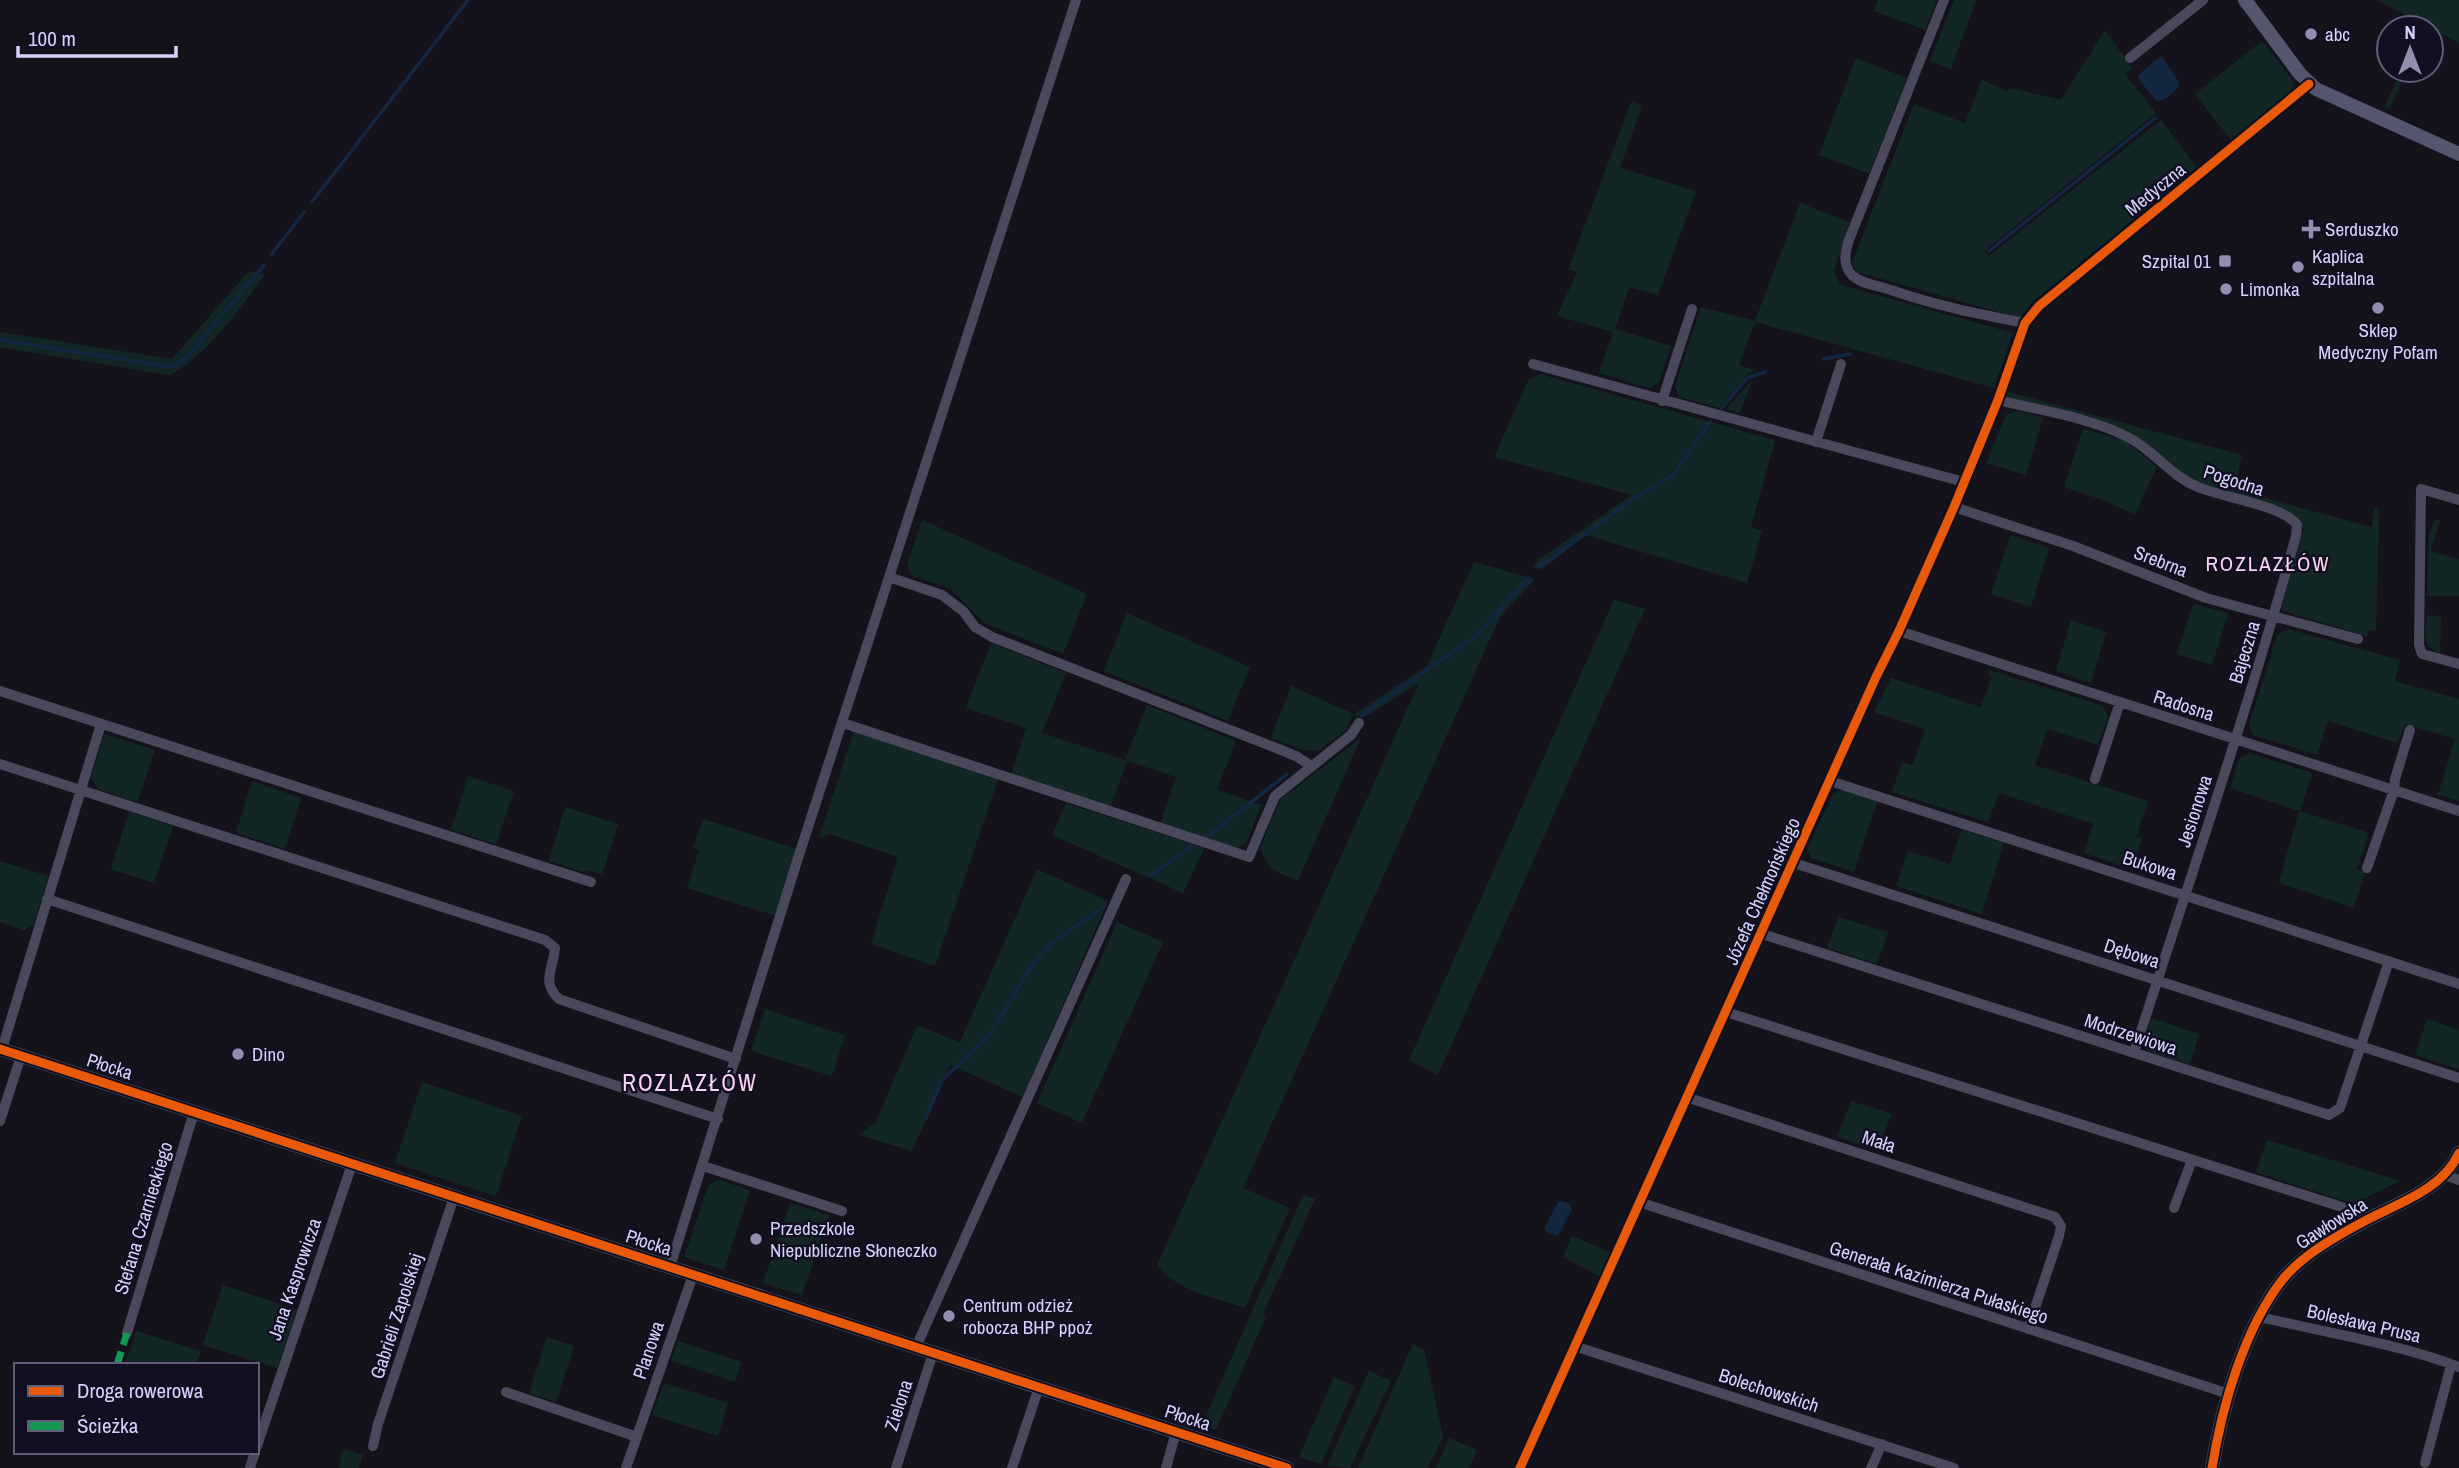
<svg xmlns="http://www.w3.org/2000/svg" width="2459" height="1468" viewBox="0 0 2459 1468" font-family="'Archivo Narrow',sans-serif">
  <rect width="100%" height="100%" fill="#14131c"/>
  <path fill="#132626" d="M1878,0H1937L1925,30L1874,11Z
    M1954,0H1976L1951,69L1930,61Z
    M2377,0H2459V43L2431,28H2423L2424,25Z
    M2105,30L2132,68L2125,74L2156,113L1984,251L1989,256L2161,120L2197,167L2030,304L2020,318L1857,272L1852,263L1914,104L1965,123L1982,80L2007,91L2011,88L2061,100Z
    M2262,41L2294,82L2291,92L2231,140L2195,94Z
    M1856,58L1907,78L1869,174L1819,155Z
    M2402,70H2408L2389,109L2384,107Z
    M1631,102L1642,105L1620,168L1696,191L1658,295L1629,287L1615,329L1671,346L1659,382L1649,388L1599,373L1613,332L1557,316L1577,272L1568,270Z
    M1800,203L1851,223L1833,272L1841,285L2013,333L1994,388L1755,322L1739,365L1755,370L1747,375L1720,408L1679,397L1675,386L1701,307L1755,321Z
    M249,271L265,274C241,306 206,358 169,375L0,347V332L172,359Z
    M1540,374L1775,440L1751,527L1762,531L1747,583L1585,535L1543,569L1533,567L1539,559L1632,495L1494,457L1529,379Z
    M1752,380L1740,413L1726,409Z
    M2005,391L2242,455L2234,490L2372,527L2374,508L2379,509L2376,631L2368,630L2367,636L2283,611L2282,606L2304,529L2299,526L2296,516L2194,481L2145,444L2012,399L2007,397Z
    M2018,411L2043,418L2026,475L1986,463L2006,415Z
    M2083,429L2124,440L2157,467L2135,514L2100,499L2064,487Z
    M922,520L1087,594L1063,654L984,623L950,588L912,576L907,565Z
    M2435,520H2440L2431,551L2459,559V596H2427L2429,533Z
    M2010,535L2049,548L2031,607L1991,594Z
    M1474,562L1535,579L1500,617L1243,1188L1290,1208L1245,1308C1217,1298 1174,1290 1157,1265L1419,683L1363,718L1353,714L1347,729L1318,751L1303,750L1271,738L1291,686L1354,714L1427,666Z
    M1614,600L1645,609L1438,1075L1409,1060Z
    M2193,604L2228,613L2212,665L2177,654Z
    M1127,613L1250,667L1228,721L1104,671Z
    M2427,615L2441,616L2440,654C2421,644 2426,635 2427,615Z
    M2071,620L2106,632L2091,683L2056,671Z
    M2288,629L2400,660L2395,681L2459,699V801L2438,795L2455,739L2405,724L2397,743L2328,721L2317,755L2254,735L2249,725L2277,635Z
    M991,643L1066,673L1042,733L1125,760L1147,705L1236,741L1217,790L1261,805L1246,844L1233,850L1160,825L1176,777L1127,761L1110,808L1011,775L1026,728L966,708Z
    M1987,669L2103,706L2108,716L2098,745L2047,729L2035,765L2148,801L2136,837L2142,839L2132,869L2084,853L2093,824L1999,793L1988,822L1892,792L1902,762L1913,765L1925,729L1874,712L1891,678L1981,707L1991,679Z
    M854,730L998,779L935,966L871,944L898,857L830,834L819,838Z
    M104,734L155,750L137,802L98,789L91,778Z
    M1361,738L1298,880C1275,872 1270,871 1260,848L1280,800Z
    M2249,753L2312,773L2300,811L2369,833L2357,869L2365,872L2354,908L2279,883L2299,811L2230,788L2239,759Z
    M468,776L514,791L496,844L451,830Z
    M252,781L301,798L285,849L236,833Z
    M1841,790L1877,801L1854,872L1811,858L1807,849L1833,794Z
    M1066,803L1204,848L1183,893L1052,835Z
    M565,807L618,824L602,875L588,870L583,872L549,861Z
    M129,812L173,826L154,883L111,869Z
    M703,819L797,849L776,916L687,888L699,850L693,848Z
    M1962,829L2004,843L1982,914L1896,886L1908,851L1950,864Z
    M0,861L48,876L34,925L24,930L0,922Z
    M1037,869L1108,901L1023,1097L950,1065L912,1151L859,1135L876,1122L917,1026L960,1042Z
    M1838,917L1888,932L1877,964L1827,948Z
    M1117,922L1163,942L1082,1123L1037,1103Z
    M765,1009L845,1035L832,1076L751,1051Z
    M2152,1018L2199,1034L2190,1065L2148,1051L2143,1043Z
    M2427,1019L2459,1030V1069L2415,1055Z
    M422,1082L522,1116L496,1196L395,1163Z
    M1851,1101L1892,1114L1877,1150L1837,1137Z
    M2267,1140L2400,1181L2353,1204L2256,1172Z
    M719,1180L750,1190L724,1270L684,1257L709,1184Z
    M1303,1195L1315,1199L1263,1314L1266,1317L1260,1330L1216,1430L1202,1425Z
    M790,1203L829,1215L802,1295L763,1283Z
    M1572,1236L1612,1253L1601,1277L1563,1257Z
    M223,1285L297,1310L277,1368L203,1345Z
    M136,1331L201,1351L196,1365H125Z
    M547,1337L574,1346L556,1402L529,1393Z
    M678,1341L741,1362L735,1382L671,1361Z
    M1413,1344L1424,1349L1443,1437L1428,1468H1358Z
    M1369,1371L1391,1381L1350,1468L1327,1466Z
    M1334,1377L1355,1386L1321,1464L1299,1457Z
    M664,1383L728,1403L718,1436L652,1415Z
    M1449,1438L1477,1450L1469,1468H1436Z
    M343,1449L363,1455L359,1468H339Z"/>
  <path fill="#142741" d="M2160,57L2163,58L2178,81L2179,86C2174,93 2165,101 2156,101L2138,78L2139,74Z
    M1562,1201L1569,1203L1572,1209L1558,1236L1545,1231V1227L1558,1202Z"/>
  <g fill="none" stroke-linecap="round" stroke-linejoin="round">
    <path stroke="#142741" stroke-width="3.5" d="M312,202L468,0
      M1989,251L2155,118
      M271,255L304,212
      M0,340L172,367L187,357L264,265
      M1823,359L1850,354
      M1722,408L1747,378L1765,372
      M1539,567L1642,493L1672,476L1710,422
      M1362,715L1473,638L1528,579
      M1208,836L1287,774
      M1150,876L1191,847
      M925,1120L942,1080L989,1036L1031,967L1053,942L1104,907"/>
    <path stroke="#49495b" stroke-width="10" d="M1944,0L1849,240C1845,252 1842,266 1853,276C1861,283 1877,286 1888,289C1934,305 1977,314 2025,323
      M2130,58L2203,0
      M1533,364L1964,482
      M1998,400C2038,410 2098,419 2133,440C2155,453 2173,477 2198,487C2221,497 2285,506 2297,525L2296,536C2248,710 2189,881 2134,1053
      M1662,401L1692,309
      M1816,442L1841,364
      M2459,500L2421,489L2419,645L2422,654L2459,664
      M1954,507L2073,546L2206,598L2358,639
      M889,577L942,595L963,611L975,627L992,637L1276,748L1296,756L1311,766
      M1899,631L2459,811
      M0,691L591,882
      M843,723L1249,857L1275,796L1351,735L1359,723
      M0,764L545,940L555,948C553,970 541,982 559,999L736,1059
      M2095,779L2120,702
      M1830,781L2459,984
      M1794,863L2459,1078
      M2367,868L2394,790L2395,779L2410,730
      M47,899L718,1119
      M1762,934L2329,1115L2340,1108L2389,961
      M1726,1012L2342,1207L2354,1215L2359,1224
      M2,1049L101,724
      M1686,1097L2055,1217L2061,1226L2059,1236L2028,1329
      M0,1121L21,1056
      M703,1166L842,1211
      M2445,1175L2459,1180
      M1639,1202L2229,1394
      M2174,1208L2192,1160
      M670,1267L799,855L1076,0
      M2260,1317C2327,1333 2395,1343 2459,1367
      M127,1333L194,1112
      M1574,1346L1954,1468
      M916,1347L1126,879
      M506,1392L637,1437
      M257,1446L352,1164
      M373,1446L378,1424L454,1197
      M2425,1463L2451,1365
      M250,1468L255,1452
      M626,1468L693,1275
      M896,1468L933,1353
      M1012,1468L1039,1387
      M1166,1468L1176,1432
      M1520,1468L1876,677L1899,631L1954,507L1998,400L2025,323L2039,306L2309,84
      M1871,1468L1882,1444"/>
    <path stroke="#55566e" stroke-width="14" d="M2245,0L2300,74L2316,89L2459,154
      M0,1049L1287,1468
      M2212,1468C2222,1406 2244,1329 2283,1279C2303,1255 2335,1237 2361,1223C2395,1204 2442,1191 2459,1153"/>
    <path stroke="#139951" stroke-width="7" stroke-dasharray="14 7" stroke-linecap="butt" d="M117,1365L127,1333"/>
    <g stroke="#110f20" stroke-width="13">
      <path id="cycleway" d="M0,1049L1287,1468
        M1520,1468L1876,677L1899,631L1954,507L1998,400L2025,323L2039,306L2309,84
        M2212,1468C2222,1406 2244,1329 2283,1279C2303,1255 2335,1237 2361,1223C2395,1204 2442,1191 2459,1153"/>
    </g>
    <use href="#cycleway" stroke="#e8590c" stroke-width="9"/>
  </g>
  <g fill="#918fad" stroke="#110f20" stroke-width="2.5">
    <circle cx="2311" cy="34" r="7"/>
    <path d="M2307.5 218.5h7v7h7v7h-7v7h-7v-7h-7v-7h7z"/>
    <rect x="2218" y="254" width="14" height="14" rx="3.5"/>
    <circle cx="2298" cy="267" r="7"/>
    <circle cx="2226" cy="289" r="7"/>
    <circle cx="2378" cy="308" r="7"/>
    <circle cx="238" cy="1054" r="7"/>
    <circle cx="756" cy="1239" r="7"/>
    <circle cx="949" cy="1316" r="7"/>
  </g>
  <g text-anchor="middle" stroke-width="5" stroke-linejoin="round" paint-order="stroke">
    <g font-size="19" fill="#d4d2fb" stroke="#110f20" text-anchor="start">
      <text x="2325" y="41">abc</text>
      <text x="2325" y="236">Serduszko</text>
      <text x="2312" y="263">Kaplica<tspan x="2312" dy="22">szpitalna</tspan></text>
      <text x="2211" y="268" text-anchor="end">Szpital 01</text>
      <text x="2240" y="296">Limonka</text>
      <text x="2378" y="337" text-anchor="middle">Sklep<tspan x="2378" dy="22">Medyczny Pofam</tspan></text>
      <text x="252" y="1061">Dino</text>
      <text x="770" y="1235">Przedszkole<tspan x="770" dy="22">Niepubliczne Słoneczko</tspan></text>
      <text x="963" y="1312">Centrum odzież<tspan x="963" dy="22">robocza BHP ppoż</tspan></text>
    </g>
    <g font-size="19" fill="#d4d2fb" stroke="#110f20">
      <text transform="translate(2155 189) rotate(-39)" y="7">Medyczna</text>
      <text transform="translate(2234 480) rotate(18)" y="7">Pogodna</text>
      <text transform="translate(2161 561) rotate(21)" y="7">Srebrna</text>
      <text transform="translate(2244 652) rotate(-73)" y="7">Bajeczna</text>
      <text transform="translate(2184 705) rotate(18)" y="7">Radosna</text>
      <text transform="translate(2194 811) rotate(-72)" y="7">Jesionowa</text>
      <text transform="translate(2150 865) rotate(18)" y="7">Bukowa</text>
      <text transform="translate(1762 891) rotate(-66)" y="7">Józefa Chełmońskiego</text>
      <text transform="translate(2132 953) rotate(18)" y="7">Dębowa</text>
      <text transform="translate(2131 1034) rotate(18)" y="7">Modrzewiowa</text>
      <text transform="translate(110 1066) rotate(18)" y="7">Płocka</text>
      <text transform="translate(1879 1141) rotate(18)" y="7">Mała</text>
      <text transform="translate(143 1218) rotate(-73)" y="7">Stefana Czarnieckiego</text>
      <text transform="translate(2331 1223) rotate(-32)" y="7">Gawłowska</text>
      <text transform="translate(649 1242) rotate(18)" y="7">Płocka</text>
      <text transform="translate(294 1279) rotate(-71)" y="7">Jana Kasprowicza</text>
      <text transform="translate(1939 1282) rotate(18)" y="7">Generała Kazimierza Pułaskiego</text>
      <text transform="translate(396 1316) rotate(-72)" y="7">Gabrieli Zapolskiej</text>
      <text transform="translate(2364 1323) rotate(13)" y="7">Bolesława Prusa</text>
      <text transform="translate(648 1350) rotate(-71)" y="7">Planowa</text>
      <text transform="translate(1769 1390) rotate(18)" y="7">Bolechowskich</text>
      <text transform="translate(898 1405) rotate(-72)" y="7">Zielona</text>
      <text transform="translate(1188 1417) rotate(18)" y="7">Płocka</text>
    </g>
    <g font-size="21" letter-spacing="2" fill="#fbd4ef" stroke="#110f20">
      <text x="2268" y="571">ROZLAZŁÓW</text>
    </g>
    <g font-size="23" letter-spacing="2" fill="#fbd4ef" stroke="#110f20">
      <text x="690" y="1091">ROZLAZŁÓW</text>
    </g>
  </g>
  <rect x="14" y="1363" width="245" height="91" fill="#110f20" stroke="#5f5d78" stroke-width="2"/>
  <rect x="28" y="1386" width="35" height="10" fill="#e8590c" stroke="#5f5d78" stroke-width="2"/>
  <text x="77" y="1398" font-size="21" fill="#d4d2fb">Droga rowerowa</text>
  <rect x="28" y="1421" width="35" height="10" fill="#139951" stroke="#5f5d78" stroke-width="2"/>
  <text x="77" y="1433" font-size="21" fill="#d4d2fb">Ścieżka</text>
  <g transform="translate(2410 49)"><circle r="33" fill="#110f20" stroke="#5f5d78" stroke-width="2"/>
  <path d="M0-5L12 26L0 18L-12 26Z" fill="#918fad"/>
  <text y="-10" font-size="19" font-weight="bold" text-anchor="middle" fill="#d4d2fb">N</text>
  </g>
  <path d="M18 46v10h158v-10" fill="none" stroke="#d4d2fb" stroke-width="3.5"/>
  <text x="28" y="46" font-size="21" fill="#d4d2fb" stroke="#110f20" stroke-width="5" paint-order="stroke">100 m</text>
</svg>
